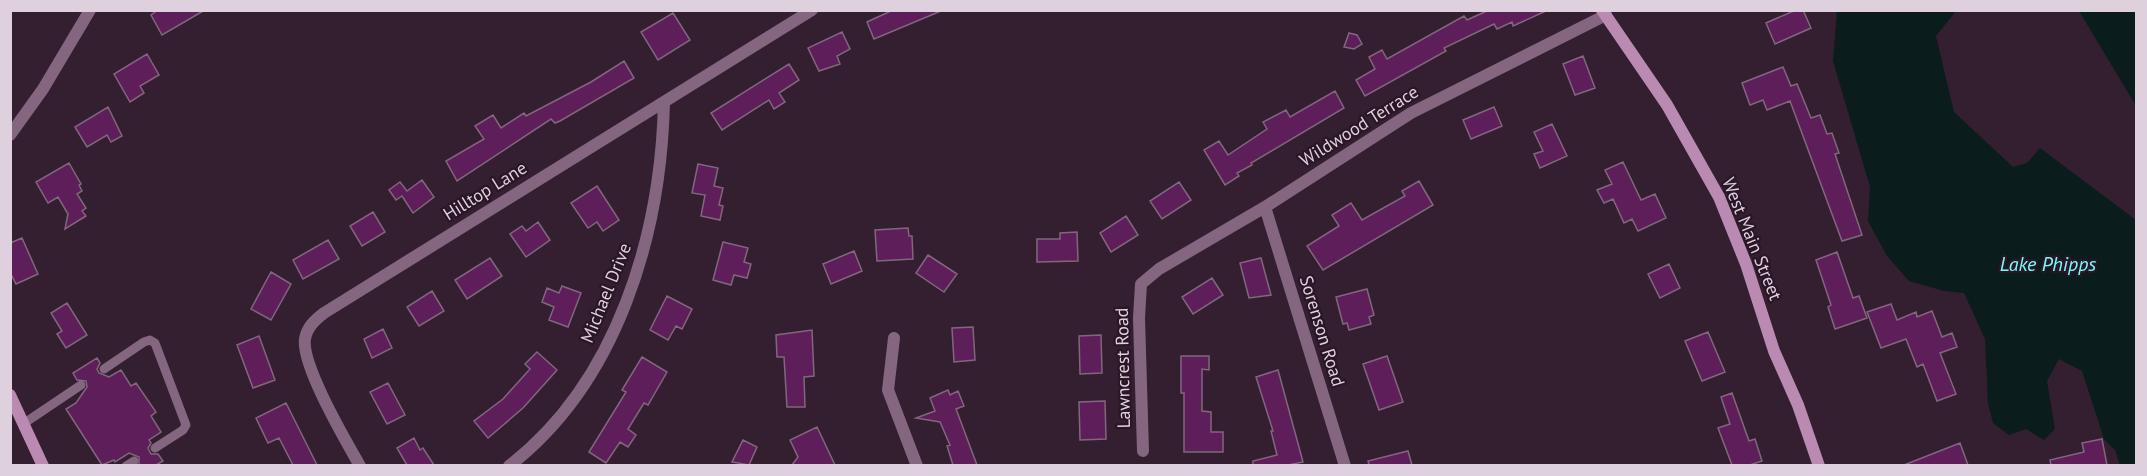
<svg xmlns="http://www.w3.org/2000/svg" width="2147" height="476" viewBox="0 0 2147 476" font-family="'PT Sans',sans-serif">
  <rect width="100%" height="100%" fill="#341f31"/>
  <path fill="#0a1c1b" d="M1837,11H1956L1936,36L1954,112L2013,167L2027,163L2040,148L2136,220V465H2120L2115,450L2104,439L2082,371L2059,359L2047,381L2055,429L2044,440L2026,429L2009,435L1993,423L1988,403L1985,339L1964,293L1944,291L1909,281L1887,256L1868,221L1870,187L1833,61Z
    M2079,11H2136V106Z"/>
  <path fill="#5e1e59" stroke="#80677d" stroke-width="1.5" d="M158,10H205L162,35L151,15Z
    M893,10H941V11L874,39L867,22Z
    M1489,10H1548L1513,26L1512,22L1497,29L1494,24L1444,48L1446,51L1365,96L1356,80L1375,69L1369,57L1382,50L1387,59L1464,16L1467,20Z
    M1796,10H1803L1811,28L1775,44L1766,23Z
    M673,13L690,40L658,60L641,32Z
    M842,32L850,49L837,56L840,64L819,71L808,48Z
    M1349,33L1357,35L1362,44L1354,49L1344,47Z
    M147,54L159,75L140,86L144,93L130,102L114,74Z
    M1583,56L1595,88L1575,95L1563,64Z
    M624,61L634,78L560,121L555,123L551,119L457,181L446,161L484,139L475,126L493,115L501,128L524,113L526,116L591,82Z
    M789,64L799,80L779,93L785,102L774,109L769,100L722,130L711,113Z
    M1783,67L1791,86L1797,84L1811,118L1820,115L1827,134L1832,133L1839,153L1835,154L1862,235L1842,241L1790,101L1767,110L1763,100L1750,105L1742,83Z
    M1335,91L1344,108L1251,163L1252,165L1237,173L1239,176L1225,185L1204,150L1219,141L1228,155L1267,129L1263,122L1286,110L1290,117Z
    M108,107L122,136L111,142L107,135L87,147L75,127Z
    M1494,107L1502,126L1471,139L1463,120Z
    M1552,124L1567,156L1540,168L1534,154L1543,151L1534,132Z
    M1623,162L1641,200L1655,194L1666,218L1638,231L1632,219L1624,223L1613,199L1604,203L1597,190L1612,184L1605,170Z
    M69,163L81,184L79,185L82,191L77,194L86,208L82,211L86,216L65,229L68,214L58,197L48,203L36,182Z
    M698,164L718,168L714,186L723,188L719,205L723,206L720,220L701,216L705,195L692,193Z
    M422,180L434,197L413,213L402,196L396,200L389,190L400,182L407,191Z
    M1419,181L1433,205L1323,270L1307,246L1339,226L1332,215L1351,203L1362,220L1405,196L1402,191Z
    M1179,182L1191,200L1162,219L1150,201Z
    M597,186L619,220L603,231L597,222L588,228L571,203Z
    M373,212L385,232L362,246L350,226Z
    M1126,216L1138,235L1111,252L1100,233Z
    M538,222L550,240L526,257L510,234L522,226L526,231Z
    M908,228L909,236H912L913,259L877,261L875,230Z
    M1077,232L1078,261L1037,262V239H1060V233Z
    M22,238L38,274L16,284L10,272V243Z
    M328,240L339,259L303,279L293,260Z
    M723,242L748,248L744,262L751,264L747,278L734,275L731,285L713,280Z
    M854,251L862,271L831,284L823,264Z
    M1837,252L1853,298L1859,296L1867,318L1835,329L1828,307L1831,305L1816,260Z
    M928,255L957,274L944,292L916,273Z
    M490,258L502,276L467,299L455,280Z
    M1261,258L1271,295L1249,298L1240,263Z
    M1669,264L1680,288L1660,298L1648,274Z
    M271,272L291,284L271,320L251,309Z
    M1212,278L1223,295L1193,314L1182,297Z
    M562,286L581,293L568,327L549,320L554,307L542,302L547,288L559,293Z
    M1367,289L1374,315L1369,317L1371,324L1349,330L1347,323L1343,324L1336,297Z
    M432,291L444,311L419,326L407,307Z
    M667,296L692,309L682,329L676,326L668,340L650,330Z
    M67,303L87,335L66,348L57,334L62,331L51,313Z
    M1891,304L1897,320L1916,312L1917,317L1932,311L1942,337L1952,333L1957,347L1940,353L1956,394L1937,401L1923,364L1917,367L1906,339L1881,348L1867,312Z
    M973,327L975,360L954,362L952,328Z
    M383,329L392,348L372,358L364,339Z
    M812,330L814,376L804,377L805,407H787L784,357H777L776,335Z
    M1708,332L1725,372L1702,381L1685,341Z
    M1101,335L1102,373L1080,374L1079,336Z
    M259,336L275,380L253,388L237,345Z
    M537,352L557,370L523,408L488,438L474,421L503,399L530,369L525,364Z
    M1181,356H1209V370L1202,369V411L1211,412V432H1223V452H1184V393H1181Z
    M1387,356L1403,402L1379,410L1363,364Z
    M642,357L667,372L648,405L644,403L628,429L636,435L628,447L620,442L606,463L589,452L626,392L622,390Z
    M97,358L100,363L97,369L99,373L109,377L121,370L131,386L136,383L156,412L151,416L161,432L149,440L151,443L148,448L151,454H158L163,461L156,465H139V457L129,453L115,462L114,460L102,465L66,409L76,403L87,387L86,381L77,380L73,373Z
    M1278,370L1303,462L1288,465H1253V461L1277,455L1271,431H1273L1256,377Z
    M388,383L405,415L387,424L370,392Z
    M948,390L950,395L958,391L964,406L956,409L977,465H953L947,446L950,445L940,422L916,418L935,411L930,398Z
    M1732,393L1749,441L1755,439L1762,461L1750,465H1732L1718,428L1730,424L1721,397Z
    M1105,401L1106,439L1080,440L1079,402Z
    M286,403L317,465H293L279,438L268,443L256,418Z
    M817,427L835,465H792L798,457L790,440Z
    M414,438L420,450L423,448L434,465H407L397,448Z
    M2102,439L2107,465H2051L2050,460L2084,452L2082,443Z
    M743,440L757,447L749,465L732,462Z
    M1960,443L1968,465H1904Z
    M1408,451L1412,465H1369L1368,461Z"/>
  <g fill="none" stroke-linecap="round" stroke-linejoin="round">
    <path stroke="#846680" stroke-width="9" d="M104,369L144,342L150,340L155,343L186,425L183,430L155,448
      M23,424L81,385
      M126,466L134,461"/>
    <path stroke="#846680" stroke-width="12" d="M10,135L43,89L90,10
      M1265,207L1345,466
      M894,338L888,390L917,466
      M1143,451L1139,318L1141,284L1159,269L1265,207L1411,113L1606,15
      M360,466C346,441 301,365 305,339C307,327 315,320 324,313L812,10
      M509,466C618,382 661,234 664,102"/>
    <path stroke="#ba8ab3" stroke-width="12" d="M1602,10L1667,105L1719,197L1746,264L1774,351L1798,405L1819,466
      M10,395L43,466"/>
  </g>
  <g text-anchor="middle" stroke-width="4.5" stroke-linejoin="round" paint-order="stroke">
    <g font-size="18" fill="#ded0dc" stroke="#2a1627">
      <text transform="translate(1359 126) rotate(-32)" y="6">Wildwood Terrace</text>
      <text transform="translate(485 191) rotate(-32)" y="6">Hilltop Lane</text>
      <text transform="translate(1752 239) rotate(68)" y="6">West Main Street</text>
      <text transform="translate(606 293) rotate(-68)" y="6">Michael Drive</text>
      <text transform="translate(1322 331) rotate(73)" y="6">Sorenson Road</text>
      <text transform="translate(1123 368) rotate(-91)" y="6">Lawncrest Road</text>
    </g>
    <g font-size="20" font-style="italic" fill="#75fcf7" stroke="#2a1627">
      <text x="2048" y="271">Lake Phipps</text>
    </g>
  </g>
  <rect width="2147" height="476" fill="none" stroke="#ded0dc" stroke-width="24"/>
</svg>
